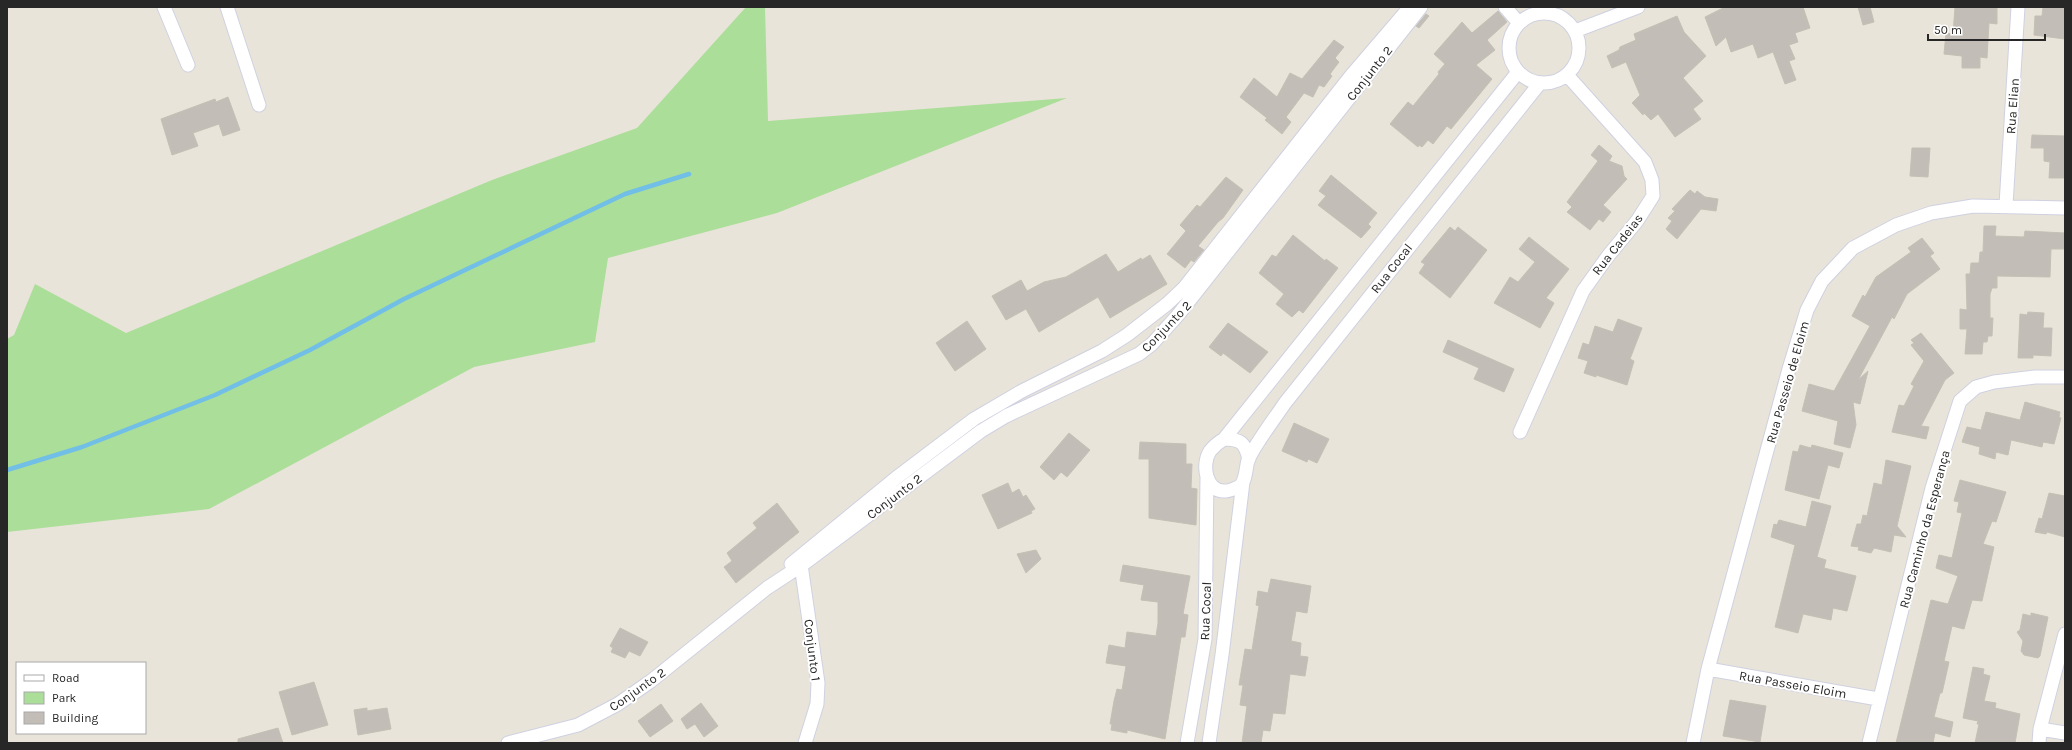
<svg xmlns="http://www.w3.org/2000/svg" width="2072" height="750" viewBox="0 0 2072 750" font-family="Karla,sans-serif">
  <rect width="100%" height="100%" fill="#e9e4da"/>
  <path fill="#abde98" d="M746,7H765L768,121L1067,98L777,213L608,258L595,342L474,367L209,509L7,532V339L14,335L35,284L126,333L492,180L637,128Z"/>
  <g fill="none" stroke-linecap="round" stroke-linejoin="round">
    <path stroke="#71bfe7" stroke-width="4.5" d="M7,470L82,447L215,395L310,350L404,299L625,194L689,174"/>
  </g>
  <path fill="#c2bdb6" stroke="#c4c0b4" d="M1725,7H1803L1810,28L1795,33L1798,42L1789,45L1795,59L1789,61L1796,80L1785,84L1773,52L1758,58L1753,44L1731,52L1726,37L1716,46L1705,17Z
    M1858,7H1870L1874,22L1863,25Z
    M1955,7H1997V24L1989,23L1987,58L1980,57V68H1962V56L1944,54L1946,33L1953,34Z
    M2043,7H2065V39L2034,35L2035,16H2042Z
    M1498,11L1507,22L1487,40L1495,50L1476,65L1492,79L1451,129L1447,126L1433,144L1428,140L1422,147L1419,145L1418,147L1390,124L1408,102L1413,106L1439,74L1438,72L1445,64L1434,54L1462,22L1472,33Z
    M1426,14L1429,16L1419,28L1416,26Z
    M1677,16L1684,32L1706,56L1683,78L1703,101L1693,109L1701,119L1675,137L1658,114L1651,120L1644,113L1643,115L1632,103L1640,95L1626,62L1612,68L1607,56L1619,50L1620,47L1636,40L1634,34Z
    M1334,40L1344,47L1335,58L1339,62L1330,74L1332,76L1324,87L1319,85L1313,97L1304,93L1286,117L1291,122L1282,134L1265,120L1267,118L1240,97L1254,78L1277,97L1290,73L1302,79Z
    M228,97L240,130L223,136L219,124L193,133L198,146L172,155L161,119L215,99L216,102Z
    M2032,135L2065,136V178H2049L2050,162L2044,161V148H2031Z
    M1599,145L1612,156L1609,161L1622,166L1624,176L1627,179L1603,205L1611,212L1603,222L1599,219L1590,230L1567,212L1572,207L1567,202L1598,161L1591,155Z
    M1912,148H1930L1928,177L1910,176Z
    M1331,175L1377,213L1368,224L1371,227L1361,238L1318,205L1326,196L1319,191Z
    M1226,177L1243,190L1223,218L1218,222L1198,246L1204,250L1194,262L1191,260L1185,268L1167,254L1186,231L1180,225L1197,205L1200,207Z
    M1690,190L1695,194L1697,191L1705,197L1718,199L1716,211L1701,209L1677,239L1666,229L1672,221L1668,218L1675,211L1672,209Z
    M1984,226H1996L1995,236L2024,237L2025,231L2065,233V249H2051L2050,277L1997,276V288H1992L1990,294V318H1993L1992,336H1988L1987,342H1983L1982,354H1965L1967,329H1960V309L1967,310L1966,274H1970L1971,263H1979L1980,252H1983Z
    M1450,227L1455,231L1458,227L1487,250L1450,298L1419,273L1425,264L1421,262Z
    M1293,235L1325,261L1326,259L1338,268L1303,313L1299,310L1292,317L1276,304L1284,294L1259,273L1272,255L1276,257Z
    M1529,237L1569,269L1546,298L1554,303L1540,328L1494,303L1510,277L1518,282L1535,262L1519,249Z
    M1922,238L1934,253L1930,256L1940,269L1907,294L1894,319L1892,317L1858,380L1868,371L1860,404L1853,402L1856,425L1850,448L1834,444L1838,421L1802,411L1809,384L1834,391L1870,326L1852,316L1863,295L1865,297L1876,277L1911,252L1908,248Z
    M1106,254L1118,272L1141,258L1142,260L1150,255L1167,284L1110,318L1098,297L1039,332L1026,309L1006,320L992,296L1021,280L1027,291L1044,282L1066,277Z
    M2028,312L2044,313L2043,328H2052L2051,356L2033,355V358H2018L2020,314L2027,315Z
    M1618,319L1642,328L1630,359L1634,361L1627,385L1596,375V377L1584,373L1588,361L1578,358L1583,343L1589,345L1595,326L1613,332Z
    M967,321L986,349L955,371L936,343Z
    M1228,323L1268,352L1250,373L1223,353L1221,356L1209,347Z
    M1921,333L1954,373L1945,380L1921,426L1929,427L1926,439L1892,432L1899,405L1904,406L1914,386L1911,384L1924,361L1911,345L1914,343L1911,340Z
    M1448,340L1514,369L1504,392L1474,379L1479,368L1443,352Z
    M2025,402L2060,412L2059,417L2061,418L2054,444L2043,442L2042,447L2011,440L2008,455L1996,452L1995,459L1979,454L1980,447L1962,442L1967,427L1981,430L1986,412L2020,420Z
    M1294,423L1329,439L1317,463L1308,459L1307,462L1282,451Z
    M1069,433L1090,450L1067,477L1061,472L1054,480L1040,467Z
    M1140,442L1186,444V464H1192L1191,488L1197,489L1196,525L1149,518V459H1139Z
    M1800,445L1811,448L1812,445L1843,453L1839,468L1828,465L1819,499L1785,490L1793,451L1798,452Z
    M1886,460L1911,466L1897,526L1906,537L1894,535L1891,552L1874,548L1871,553L1858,550L1859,547L1851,546L1857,524H1861L1863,515L1867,516L1874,483L1882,485Z
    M1960,480L2006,492L1996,522L1992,521L1983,544L1994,547L1982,601L1972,600L1964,629L1952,626L1944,661L1949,662L1942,693H1940L1934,717L1953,722L1950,737L1935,733L1933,743H1896L1931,600L1948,604L1958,576L1936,568L1939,555L1952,558L1962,513L1957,512L1959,502L1954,501Z
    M1008,483L1012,493L1019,489L1023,497L1026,495L1035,509L1031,511L1032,513L998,529L982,495Z
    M2049,493L2065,496V537L2047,532L2046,534L2035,532L2039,518L2042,519Z
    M1812,501L1831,506L1817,557L1826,560L1824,568L1856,576L1847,611L1833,608L1831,620L1803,614L1798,633L1775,627L1795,545L1771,537L1774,524L1777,525L1779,520L1806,527Z
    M777,503L799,532L736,583L724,567L732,561L727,553L757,528L753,523Z
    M1036,550L1041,559L1026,573L1017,554Z
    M1123,565L1190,576L1183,614L1188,615L1185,637H1181L1165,739L1127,730V733L1111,730L1112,724H1110L1114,701L1117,689L1122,690L1126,666L1106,663L1109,645L1125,648L1127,632L1156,636L1158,623V602L1141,600L1144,585L1120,581Z
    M1271,579L1311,586L1307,613L1296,611L1291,641L1301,643L1300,656L1308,657L1305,676L1290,674L1285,714L1273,713L1270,731L1263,730L1261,743H1242L1247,706L1240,705L1243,685H1239L1245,649L1252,650L1259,606L1256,605L1258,591L1268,593Z
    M2031,613L2048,617L2040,656L2038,658L2024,655L2021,651L2023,641L2017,632L2020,630L2023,614L2031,616Z
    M620,628L648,642L640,656L629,651L625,658L611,652L613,648L610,646Z
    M1973,667L1984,669L1983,674L1990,676L1984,701L1996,703L1995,708L2020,714L2015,743H1975L1979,724H1977L1978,721L1963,718Z
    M314,682L328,725L292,735L279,692Z
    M1730,700L1766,706L1760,742L1723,736Z
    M701,703L718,726L704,737L695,724L687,729L681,719Z
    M661,704L673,721L650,737L638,721Z
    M367,708V711L387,708L391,729L358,735L354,710Z
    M278,728L283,743H238V739Z"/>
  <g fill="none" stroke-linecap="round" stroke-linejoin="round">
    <g stroke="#cfd1e0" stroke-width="15">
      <path id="minor" d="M164,7L188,65
        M227,7L259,105
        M1505,7L1519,23
        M1509 48a35 35 0 1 1 70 0a35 35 0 1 1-70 0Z
        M1575,31L1638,7
        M2006,205L2018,7
        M1520,432L1583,291L1608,256L1637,221L1653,196L1652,180L1645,162L1567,75
        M1224,439L1518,72
        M1249,459C1245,443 1241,439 1224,439C1219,442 1214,446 1210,451C1201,465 1206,493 1226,491C1229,491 1237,488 1240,486C1246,481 1246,467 1248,460C1255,444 1275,418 1285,403L1540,83
        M800,558L818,683L817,704L805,743
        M791,564L896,478L974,419L1022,391L1102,351L1127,335L1167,304L1184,288L1350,77L1410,7
        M1708,669L1878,699
        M2040,729L2065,733
        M508,743L578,725L618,704L651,681L767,588L802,565L981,431L1006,416L1139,354L1152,344L1178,315L1421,7
        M1187,743L1205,639L1207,477
        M1209,743L1222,655L1243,482
        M1693,743L1708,669L1789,369L1807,310L1822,281L1853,248L1896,225L1931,213L1973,206L2065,208
        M1869,743L1932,488L1960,401L1976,387L1994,382L2035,377H2065
        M2039,743L2040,729L2065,634"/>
    </g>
    <use href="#minor" stroke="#fff" stroke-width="13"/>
  </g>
  <g text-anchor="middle" stroke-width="4" stroke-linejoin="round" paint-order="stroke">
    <g font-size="13" fill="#272727" stroke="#fff">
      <text transform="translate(1369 73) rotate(-52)" y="5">Conjunto 2</text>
      <text transform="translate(2012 106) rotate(-86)" y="5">Rua Elian</text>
      <text transform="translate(1617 244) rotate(-52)" y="5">Rua Cadeias</text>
      <text transform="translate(1391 268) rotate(-52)" y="5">Rua Cocal</text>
      <text transform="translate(1166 326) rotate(-46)" y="5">Conjunto 2</text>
      <text transform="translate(1787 382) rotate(-74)" y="5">Rua Passeio de Eloim</text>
      <text transform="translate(894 496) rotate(-37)" y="5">Conjunto 2</text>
      <text transform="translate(1924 529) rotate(-75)" y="5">Rua Caminho da Esperança</text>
      <text transform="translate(1205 611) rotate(-88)" y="5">Rua Cocal</text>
      <text transform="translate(813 650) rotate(83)" y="5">Conjunto 1</text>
      <text transform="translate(1793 684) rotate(10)" y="5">Rua Passeio Eloim</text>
      <text transform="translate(637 689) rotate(-35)" y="5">Conjunto 2</text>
    </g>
  </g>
  <rect width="2072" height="750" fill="none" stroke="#272727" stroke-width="16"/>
  <rect x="16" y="662" width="130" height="72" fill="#ffffff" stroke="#a9a9a9"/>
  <rect x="24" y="675" width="20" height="6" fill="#ffffff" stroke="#a9a9a9"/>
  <text x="52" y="682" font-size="12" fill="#272727">Road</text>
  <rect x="24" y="692" width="20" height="12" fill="#abde98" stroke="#a9a9a9"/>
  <text x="52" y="702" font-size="12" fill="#272727">Park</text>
  <rect x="24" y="712" width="20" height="12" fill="#c2bdb6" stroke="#a9a9a9"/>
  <text x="52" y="722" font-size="12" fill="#272727">Building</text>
  <path d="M1928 34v6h117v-6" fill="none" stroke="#272727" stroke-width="2"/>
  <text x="1934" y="34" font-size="12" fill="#272727" stroke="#ffffff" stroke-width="3" paint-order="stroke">50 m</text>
</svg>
